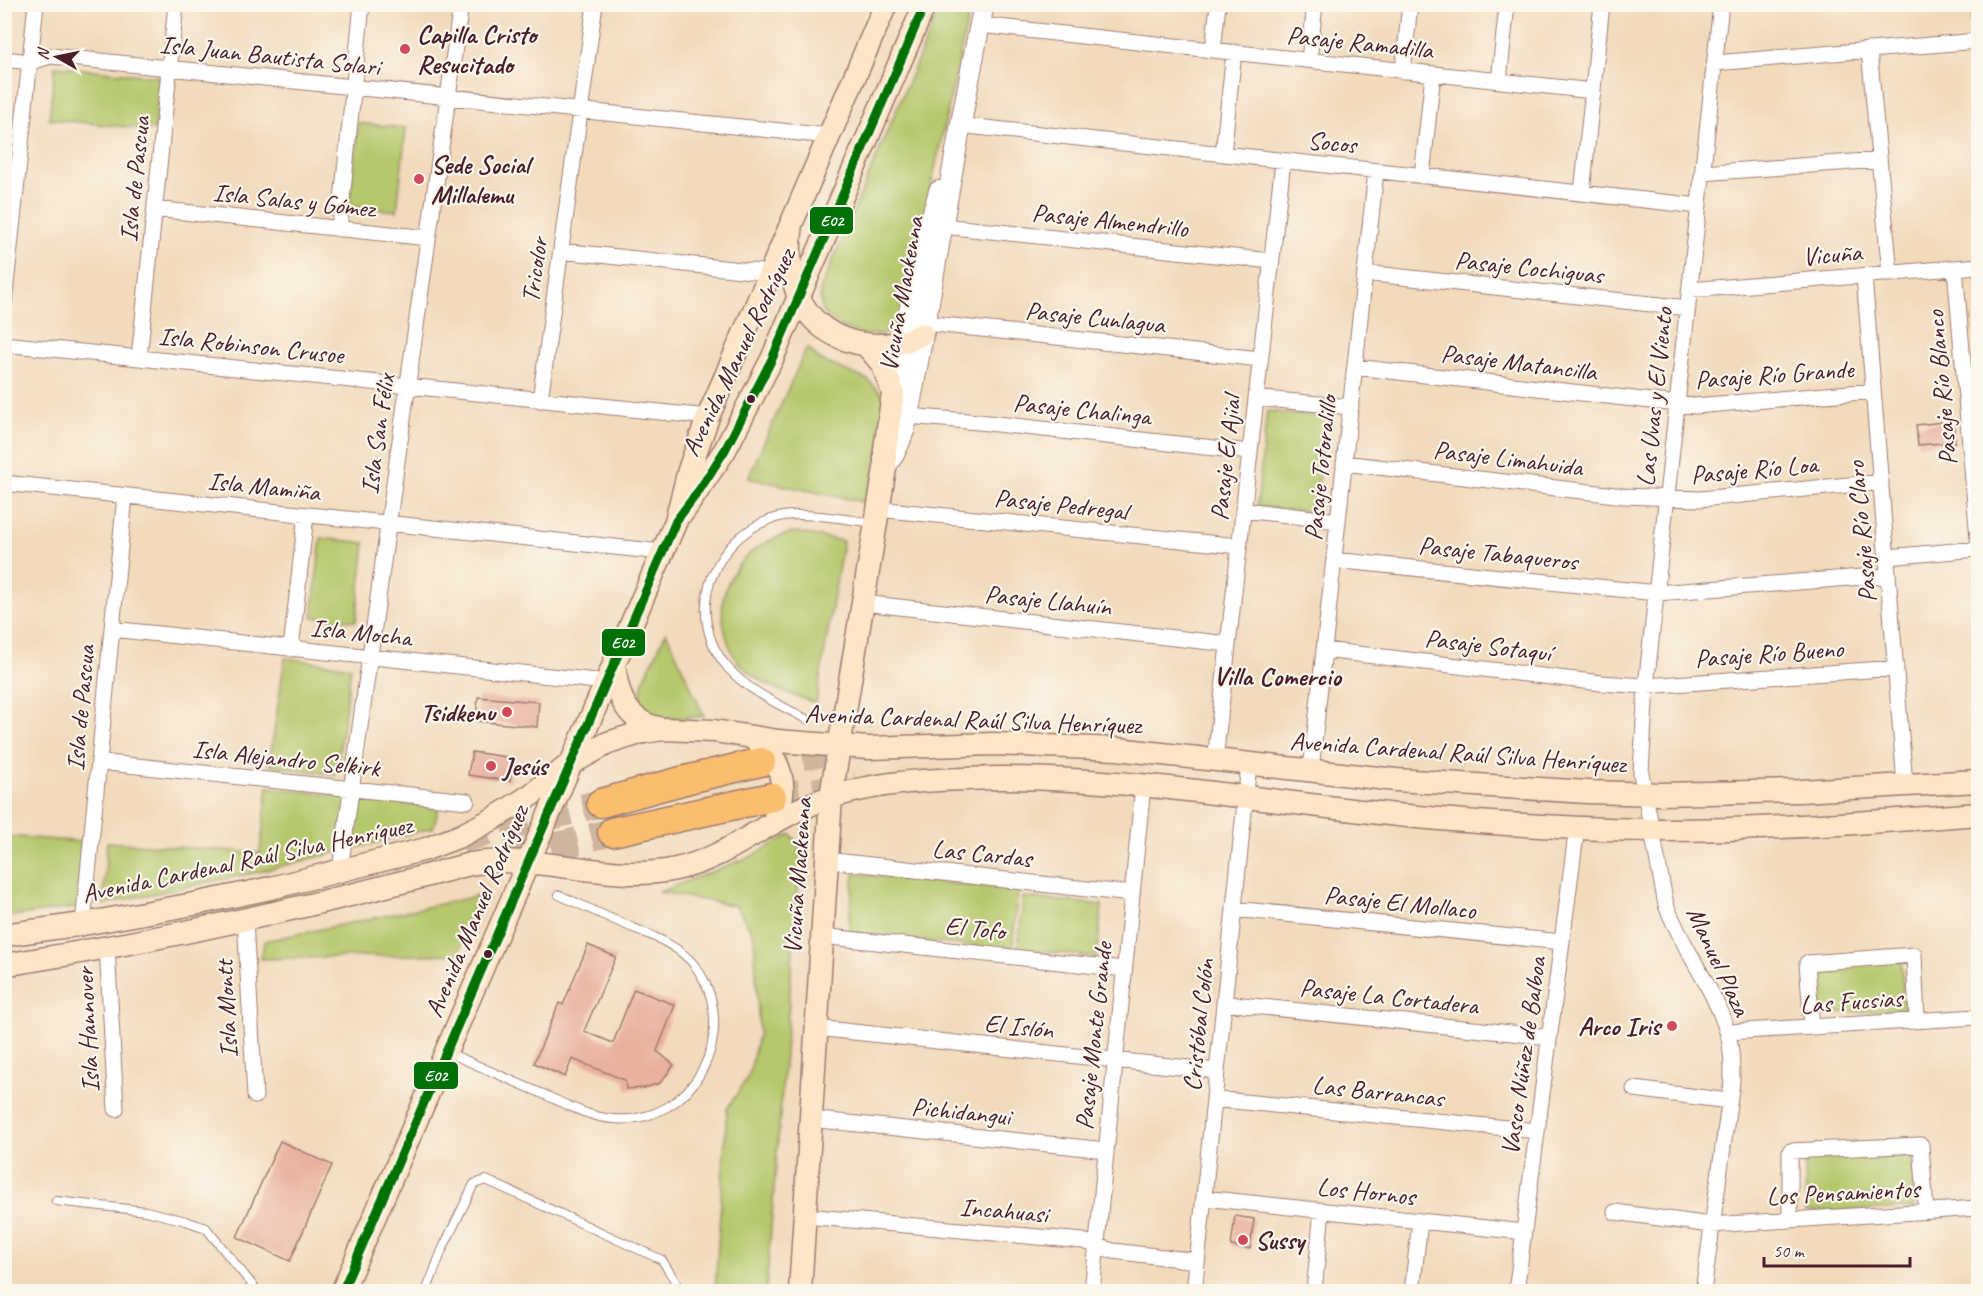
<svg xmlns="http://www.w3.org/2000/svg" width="1983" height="1296" viewBox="0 0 1983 1296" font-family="Caveat,sans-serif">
  <rect width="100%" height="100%" fill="#fbf7ec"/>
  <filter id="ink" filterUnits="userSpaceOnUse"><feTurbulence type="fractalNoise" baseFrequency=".0167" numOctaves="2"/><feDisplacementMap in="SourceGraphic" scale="12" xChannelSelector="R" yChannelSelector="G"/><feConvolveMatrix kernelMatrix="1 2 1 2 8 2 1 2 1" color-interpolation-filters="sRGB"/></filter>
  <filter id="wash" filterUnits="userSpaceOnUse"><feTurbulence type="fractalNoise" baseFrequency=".008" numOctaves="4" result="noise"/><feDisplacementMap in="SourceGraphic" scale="24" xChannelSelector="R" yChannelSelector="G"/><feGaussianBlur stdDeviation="1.35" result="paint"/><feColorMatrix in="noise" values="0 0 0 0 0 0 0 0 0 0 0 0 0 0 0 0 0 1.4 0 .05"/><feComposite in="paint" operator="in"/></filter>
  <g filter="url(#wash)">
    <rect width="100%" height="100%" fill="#f2dabb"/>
    <path fill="#b5c86c" stroke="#80744c" stroke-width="1.5" d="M941,5H971L899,331C865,339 849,335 822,312L820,290Z
      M55,66L160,77L155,130L49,119Z
      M358,123L406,128L397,211L349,206Z
      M807,347L820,360L868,380L882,394L888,408L868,503L748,478Z
      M1267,411L1326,417L1315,513L1257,506Z
      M796,532L843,541L816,703C789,694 764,687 743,667C734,660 729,646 726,635C711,583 746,542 796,532Z
      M321,538L365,543L356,621L312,617Z
      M666,632L704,716L666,719L650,714L640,700L642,684Z
      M285,658L351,667L336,775L269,765Z
      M268,787L439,808L433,828L258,872L103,904L107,842L260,853Z
      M791,834L801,850L766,1291H715L727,1109L749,1075L759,1031L754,935L736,906L659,892L750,857Z
      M4,836L84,842L80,907L5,917Z
      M854,874L1018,890L1012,950L848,934Z
      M478,896L458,954L260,959L265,941Z
      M1023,897L1102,905L1097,957L1018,949Z
      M1901,958L1904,1009L1820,1014L1817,962Z
      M1912,1155L1914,1208L1806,1212L1805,1158Z"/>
    <g id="blocks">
      <path fill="#e9b09e" d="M1953,421L1955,442L1918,445L1916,425Z
        M478,697L539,702L537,727L476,721Z
        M472,752L513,758L510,781L468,775Z
        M588,945L616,957L584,1031L613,1043L634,989L675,1005L657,1051L674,1065L660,1083L644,1088L626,1089L625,1080L572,1059L565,1077L534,1063L559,1003L563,1005Z
        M280,1141L332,1165L290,1261L237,1237Z
        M1235,1216L1254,1219L1250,1249L1231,1246Z"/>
    </g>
  </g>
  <g filter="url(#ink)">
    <use href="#blocks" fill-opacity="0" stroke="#9e7c73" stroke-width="1.5"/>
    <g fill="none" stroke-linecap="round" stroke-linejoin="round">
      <path stroke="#d0b59e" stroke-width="28" stroke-dasharray="28 14" stroke-linecap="butt" d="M761,762L845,750
        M772,797L856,786
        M461,839L601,803
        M510,858L612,832"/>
      <g stroke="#9e7c73" stroke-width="10">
        <path id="service" d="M808,720C781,705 749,692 728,668C680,613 715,530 783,516C806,512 849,520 874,523
          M449,1053C481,1067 513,1081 545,1095C567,1105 589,1117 613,1119C695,1126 743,1030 695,966C678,944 650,935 626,925C603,915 581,905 559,895
          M56,1201L146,1211L186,1221L206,1228L258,1292
          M426,1292L442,1250L474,1184L486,1180L662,1260L678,1286L679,1292"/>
      </g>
      <g stroke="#9e7c73" stroke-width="17">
        <path id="minor" d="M1978,4V14
          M980,25L1593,91
          M1213,50L1218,4
          M1869,50L1890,274
          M4,59L30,62L51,56L829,136
          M1309,60L1315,4
          M1715,63L1978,41
          M1403,71L1410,4
          M1499,81L1507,4
          M959,125L1699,206
          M1223,154L1234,52
          M1703,173L1879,160
          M1422,176L1433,74
          M1582,193L1602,4
          M155,209L428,238
          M943,226L1271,261
          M339,229L362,4
          M561,251L770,273
          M1955,268L1978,539
          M1365,273L1688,308
          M1864,276L1905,785
          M1690,290L1978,266
          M4,303L36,4
          M925,323L1260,359
          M4,344L708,417
          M139,358L176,4
          M1355,367L1695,406L1873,391
          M1256,398L1351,407
          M540,400L595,4
          M908,416L979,422L1250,452
          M1344,463L1624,496L1700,499L1881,482
          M4,483L662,552
          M878,509L1239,546
          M1243,510L1338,521
          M1887,557L1978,549
          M1334,560L1657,593L1888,575
          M863,603L1228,644
          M112,629L606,682
          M291,649L306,515
          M1324,650L1601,683L1646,686L1896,668
          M1215,760L1283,161
          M99,762L467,801
          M1311,770L1376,171
          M826,860L1132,894
          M340,870L461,4
          M1234,909L1562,942
          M245,920L255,1096
          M83,924L125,496
          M821,936L1124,969
          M107,947L116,1109
          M1224,1003L1549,1037
          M1812,1027L1807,963L1914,955L1917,1020
          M816,1028L1217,1071
          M1727,1032L1978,1017
          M1634,1089L1729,1101
          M1214,1099L1537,1131
          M810,1119L1106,1150
          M1204,1198L1524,1232
          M1615,1212L1711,1225L1978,1208
          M805,1216L1083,1241L1113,1251L1197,1261
          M1790,1219V1151L1921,1145L1926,1211
          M1092,1292L1143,786
          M1194,1292L1249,764
          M1314,1292L1322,1210
          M1412,1292L1420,1221
          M1516,1292L1577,827
          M1703,1292L1732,1082C1732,1065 1732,1048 1727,1031C1713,986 1683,949 1666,905L1641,773L1646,686L1721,4"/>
      </g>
      <g stroke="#9e7c73" stroke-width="22">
        <path id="tertiary" d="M893,393L920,257L939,191
          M885,468C897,452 904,435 908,416C934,279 956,141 984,4"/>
      </g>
      <g stroke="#9e7c73" stroke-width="25">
        <path id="secondary" d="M791,233C788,254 791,278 799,297C819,344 881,357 922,334
          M683,512L725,450L772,359L925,4
          M614,663C617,696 626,723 663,729
          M754,739C781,757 790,788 775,817
          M4,935L83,924L194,904L271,888L426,849L460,836L493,819L531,795L570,764L608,743L643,732L664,729L714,731L778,741L869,748L994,744L1117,749L1396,780L1587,792L1660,794L1800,791L1978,781
          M4,965C161,940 317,906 470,864C539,852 607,884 676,869C723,859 758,828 800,809C863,780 936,779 1004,778C1150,778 1295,807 1440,819C1514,825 1589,830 1663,830C1768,830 1874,822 1978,814
          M342,1292L676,521L689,470L708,417L886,4
          M800,1292L831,796L885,468V449L893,393L883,365L867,346"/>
      </g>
      <g stroke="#9e7c73" stroke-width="31">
        <path id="motorway" d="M601,803L685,780L761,762
          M612,832L772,797"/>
      </g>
      <use href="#service" stroke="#fff" stroke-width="8"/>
      <use href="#minor" stroke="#fff" stroke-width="15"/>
      <use href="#tertiary" stroke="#fff" stroke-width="20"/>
      <use href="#secondary" stroke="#fde5c5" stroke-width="22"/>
      <use href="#motorway" stroke="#fbbd6e" stroke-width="28"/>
      <g stroke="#fbf7ec" stroke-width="14">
        <path id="bus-1" d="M342,1292L676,521L700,489L725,450L772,359L925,4"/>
      </g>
      <use href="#bus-1" stroke="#007106" stroke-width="9"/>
    </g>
  </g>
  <g fill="#d1495b" stroke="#fbf7ec" stroke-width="2">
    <circle cx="405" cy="49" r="6"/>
    <circle cx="419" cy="179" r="6"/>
    <circle cx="507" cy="712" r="6"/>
    <circle cx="491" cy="766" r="6"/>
    <circle cx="1672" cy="1026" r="6"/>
    <circle cx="1243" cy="1240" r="6"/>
  </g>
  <g fill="#4a1f2b" stroke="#fbf7ec" stroke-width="2">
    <circle cx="751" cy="399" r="5"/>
    <circle cx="488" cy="954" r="5"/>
  </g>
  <g text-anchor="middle" stroke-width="4.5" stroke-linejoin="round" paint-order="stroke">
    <g font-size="26" font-weight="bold" fill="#4a1f2b" stroke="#fbf7ec" text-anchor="start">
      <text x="417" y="43">Capilla Cristo<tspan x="417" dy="30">Resucitado</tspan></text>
      <text x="431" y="173">Sede Social<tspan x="431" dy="30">Millalemu</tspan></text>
      <text x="495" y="721" text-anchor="end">Tsidkenu</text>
      <text x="503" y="775">Jesús</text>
      <text x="1660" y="1035" text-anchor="end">Arco Iris</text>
      <text x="1255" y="1249">Sussy</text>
    </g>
    <g font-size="26" fill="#4a1f2b" stroke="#fbf7ec">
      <text transform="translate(1360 42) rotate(6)" y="9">Pasaje Ramadilla</text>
      <text transform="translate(270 55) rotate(6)" y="9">Isla Juan Bautista Solari</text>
      <text transform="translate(1332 142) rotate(6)" y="9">Socos</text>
      <text transform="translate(134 179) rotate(-84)" y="9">Isla de Pascua</text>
      <text transform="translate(294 200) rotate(6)" y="9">Isla Salas y Gómez</text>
      <text transform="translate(1110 220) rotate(6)" y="9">Pasaje Almendrillo</text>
      <text transform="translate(1832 254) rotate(-5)" y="9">Vicuña</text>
      <text transform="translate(1529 267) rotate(6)" y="9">Pasaje Cochiguas</text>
      <text transform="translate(534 270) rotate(-82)" y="9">Tricolor</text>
      <text transform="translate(901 294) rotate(-80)" y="9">Vicuña Mackenna</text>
      <text transform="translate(1095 317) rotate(6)" y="9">Pasaje Cunlagua</text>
      <text transform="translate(251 345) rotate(6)" y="9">Isla Robinson Crusoe</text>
      <text transform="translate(738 352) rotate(-64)" y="9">Avenida Manuel Rodríguez</text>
      <text transform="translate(1519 362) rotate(7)" y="9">Pasaje Matancilla</text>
      <text transform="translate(1774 374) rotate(-4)" y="9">Pasaje Río Grande</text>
      <text transform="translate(1941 388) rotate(-95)" y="9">Pasaje Río Blanco</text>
      <text transform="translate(1654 397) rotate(-84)" y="9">Las Uvas y El Viento</text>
      <text transform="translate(1082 409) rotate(6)" y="9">Pasaje Chalinga</text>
      <text transform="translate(377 434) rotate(-82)" y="9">Isla San Félix</text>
      <text transform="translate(1225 458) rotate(-84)" y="9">Pasaje El Ajial</text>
      <text transform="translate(1508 458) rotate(7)" y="9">Pasaje Limahuida</text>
      <text transform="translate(1320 468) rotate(-84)" y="9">Pasaje Totoralillo</text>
      <text transform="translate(1754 469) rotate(-5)" y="9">Pasaje Río Loa</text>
      <text transform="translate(264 486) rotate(6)" y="9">Isla Mamiña</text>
      <text transform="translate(1061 504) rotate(6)" y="9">Pasaje Pedregal</text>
      <text transform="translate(1861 532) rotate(-95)" y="9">Pasaje Río Claro</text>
      <text transform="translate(1498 553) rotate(6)" y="9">Pasaje Tabaqueros</text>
      <text transform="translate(1048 600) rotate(6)" y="9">Pasaje Llahuín</text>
      <text transform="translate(361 632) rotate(6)" y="9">Isla Mocha</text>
      <text transform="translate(1488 645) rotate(7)" y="9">Pasaje Sotaquí</text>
      <text transform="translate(1769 653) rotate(-4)" y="9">Pasaje Río Bueno</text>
      <text transform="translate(80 708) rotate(-85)" y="9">Isla de Pascua</text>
      <text transform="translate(973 719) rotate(2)" y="9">Avenida Cardenal Raúl Silva Henríquez</text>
      <text transform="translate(1458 752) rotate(4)" y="9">Avenida Cardenal Raúl Silva Henríquez</text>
      <text transform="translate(286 758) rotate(6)" y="9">Isla Alejandro Selkirk</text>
      <text transform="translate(982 853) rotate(6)" y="9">Las Cardas</text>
      <text transform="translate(247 859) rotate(-12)" y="9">Avenida Cardenal Raúl Silva Henríquez</text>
      <text transform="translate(797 876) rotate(-86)" y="9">Vicuña Mackenna</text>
      <text transform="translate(1400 902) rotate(6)" y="9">Pasaje El Mollaco</text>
      <text transform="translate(476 911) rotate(-67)" y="9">Avenida Manuel Rodríguez</text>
      <text transform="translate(975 928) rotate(6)" y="9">El Tofo</text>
      <text transform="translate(1719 961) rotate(65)" y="9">Manuel Plaza</text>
      <text transform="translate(1389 996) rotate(6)" y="9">Pasaje La Cortadera</text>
      <text transform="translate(1851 1001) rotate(-4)" y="9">Las Fucsias</text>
      <text transform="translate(226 1009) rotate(-93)" y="9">Isla Montt</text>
      <text transform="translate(1198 1025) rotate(-84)" y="9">Cristóbal Colón</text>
      <text transform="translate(1019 1026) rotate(6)" y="9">El Islón</text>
      <text transform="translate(87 1030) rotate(-93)" y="9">Isla Hannover</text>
      <text transform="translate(1093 1036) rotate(-84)" y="9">Pasaje Monte Grande</text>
      <text transform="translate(1523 1056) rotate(-82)" y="9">Vasco Núñez de Balboa</text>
      <text transform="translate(1378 1091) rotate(6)" y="9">Las Barrancas</text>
      <text transform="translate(961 1111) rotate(6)" y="9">Pichidangui</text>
      <text transform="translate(1366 1191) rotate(6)" y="9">Los Hornos</text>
      <text transform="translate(1843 1192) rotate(-3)" y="9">Los Pensamientos</text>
      <text transform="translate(1004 1210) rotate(5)" y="9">Incahuasi</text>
    </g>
    <g font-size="27" font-weight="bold" fill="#4a1f2b" stroke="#fbf7ec">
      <text x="1277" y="685">Villa Comercio</text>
    </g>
  </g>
  <g stroke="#fbf7ec" stroke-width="2">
    <rect x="809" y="206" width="45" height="29" rx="6" fill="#007106"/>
    <rect x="601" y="628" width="45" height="29" rx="6" fill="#007106"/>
    <rect x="413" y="1061" width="46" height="29" rx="6" fill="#007106"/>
  </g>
  <g font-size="16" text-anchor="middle" font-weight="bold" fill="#fff">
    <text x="832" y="226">E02</text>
    <text x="623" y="648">E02</text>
    <text x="436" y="1081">E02</text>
  </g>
  <rect width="1983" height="1296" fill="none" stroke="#fbf7ec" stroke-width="24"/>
  <g transform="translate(57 57) rotate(279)" stroke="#fbf7ec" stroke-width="4.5" paint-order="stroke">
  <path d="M0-4.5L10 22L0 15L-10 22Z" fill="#4a1f2b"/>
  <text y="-9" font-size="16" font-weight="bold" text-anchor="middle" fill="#4a1f2b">N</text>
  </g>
  <path d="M1764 1257v9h146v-9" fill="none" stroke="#4a1f2b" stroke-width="3"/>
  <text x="1773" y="1257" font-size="18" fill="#4a1f2b" stroke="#fbf7ec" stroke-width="4.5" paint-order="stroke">50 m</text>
</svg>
